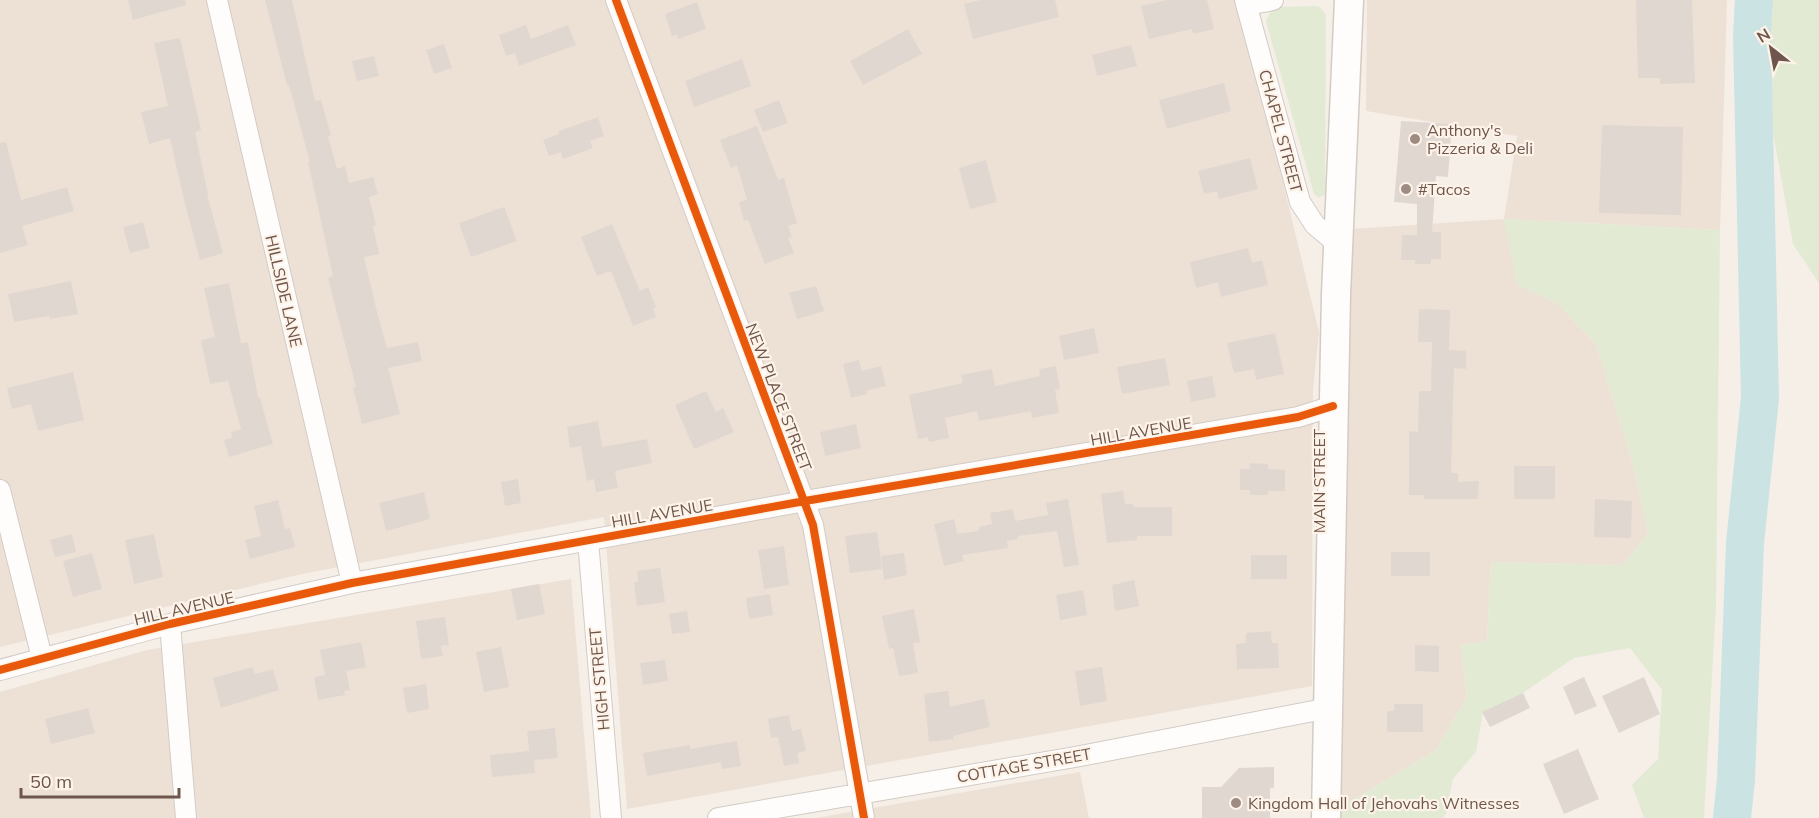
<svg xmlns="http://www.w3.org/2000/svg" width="1819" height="818" viewBox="0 0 1819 818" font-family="Mulish,sans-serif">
  <rect width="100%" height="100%" fill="#f5efe8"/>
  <path fill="#ede1d6" d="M0,0H1265L1251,50L1319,332L1313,390L1312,686L627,809L604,517L302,574L0,647Z
    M1367,0H1727L1720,230L1505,219L1517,285L1557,303L1596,344L1634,468L1648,533L1623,565L1491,562L1487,641L1461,645L1467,697L1436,750L1341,807L1352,229L1504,219L1517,136L1366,111Z
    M571,579L591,818H0V692L147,650Z
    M1080,772L1089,818H816Z"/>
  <path fill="#e2ead4" d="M1773,0H1819V283L1793,244L1773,132L1768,87Z
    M1315,6L1320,7L1326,15L1325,194L1319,198L1314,194L1266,21L1271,10L1276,7Z
    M1504,219L1720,230L1716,606L1704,818H1644L1632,785L1658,759L1662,690L1630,648L1574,658L1523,693L1483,712L1476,752L1453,779L1446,814L1443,818H1341V807L1436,750L1467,697L1461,645L1487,641L1491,562L1623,565L1648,533L1634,468L1596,344L1557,303L1517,285Z"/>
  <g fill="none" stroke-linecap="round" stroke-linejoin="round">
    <path stroke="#cce3e3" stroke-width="38" d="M1732,818L1736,780L1745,543L1760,398L1752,35L1754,0"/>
  </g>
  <path fill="#e1d7d1" d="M128,0H185L186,5L133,20Z
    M265,0H292L315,101L321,100L331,135L328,136L337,169L345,166L349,183L373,177L378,194L369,197L376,225L373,226L379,254L364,257L377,312L387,348L418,342L422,361L388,368L400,414L362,424L353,388L356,387L328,278L333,276L308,162H310L289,85H287Z
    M980,0H1055L1059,17L973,39L964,4Z
    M1167,0H1207L1214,29L1193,34L1192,29L1149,39L1141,6Z
    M1636,0H1692L1695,83L1660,84V78H1638Z
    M697,2L706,29L678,39L677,34L672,36L665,14Z
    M526,25L531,39L568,25L576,45L519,66L515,53L506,56L499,35Z
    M908,29L922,54L863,85L850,61Z
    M180,38L201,130L195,132L208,194H207L223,253L200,260L184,200L170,138L149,144L141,112L168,106L154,43Z
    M444,44L452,68L434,74L426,50Z
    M1131,45L1137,66L1097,76L1092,55Z
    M374,56L379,76L357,81L352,61Z
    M742,59L751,86L694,107L685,81Z
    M1224,83L1231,111L1167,129L1159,100Z
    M779,100L788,123L763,132L754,110Z
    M598,117L604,136L590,141L593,148L563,159L561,152L549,156L543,140L559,134V131Z
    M1401,121L1452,124L1448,177L1436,176L1432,232H1441V259H1431V264H1415V260H1401L1402,235H1417V204L1394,202Z
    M1602,125L1683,127L1681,215L1599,213Z
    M757,126L778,180L784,178L797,223L788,226L792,237L788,238L794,253L765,264L748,220L744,221L739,202L747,200L737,165L731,168L720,140Z
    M6,142L21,200L67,187L74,211L22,226L28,245L0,253V143Z
    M1250,158L1258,189L1219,199L1217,191L1204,194L1198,171Z
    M986,160L997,202L970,209L959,168Z
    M504,207L517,241L471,257L459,223Z
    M143,222L150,248L130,253L123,227Z
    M612,224L640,291L648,287L656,307L653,309L656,317L633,326L611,271L597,276L581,237Z
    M1248,248L1252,263L1262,260L1268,285L1221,297L1218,282L1196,288L1190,262Z
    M71,281L78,314L50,319L49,316L14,322L8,294Z
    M229,283L241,343L248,342L258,398H260L273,444L229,457L224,440L232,438L231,432L241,429L228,381L210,384L201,340L215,337L204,288Z
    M816,286L824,311L797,319L789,293Z
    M1419,309L1450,310L1449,350L1466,351V369L1454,368L1451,473H1458V482L1479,481L1478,499H1424V495H1409V431L1418,432L1419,391H1431L1432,342H1418Z
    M1094,328L1099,353L1064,360L1059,336Z
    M1275,333L1284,374L1256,380L1254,369L1234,373L1227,343Z
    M1165,358L1170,385L1122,394L1117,367Z
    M859,360L862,371L881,366L886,386L866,391L867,394L851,398L843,364Z
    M1056,366L1060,389L1055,390L1059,413L1032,418L1031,411L979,421L977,411L945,418L949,438L929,442L928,437L918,439L909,395L963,383L961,375L992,369L995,386L1040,376L1039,369Z
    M73,372L84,420L38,431L31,404L12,409L7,388Z
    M1212,376L1216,397L1191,402L1187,381Z
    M706,391L716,412L723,408L734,432L694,449L675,405Z
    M598,421L602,447L647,439L652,463L615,471L618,488L596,492L594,479L587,481L581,446L570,448L567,427Z
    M856,424L861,448L825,456L820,432Z
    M1250,463L1268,464V469L1285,470V491H1268V495H1250V490H1240V469H1250Z
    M1514,466H1555V499H1514Z
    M518,479L521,503L505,506L501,482Z
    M1123,491L1125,504H1133V507H1172V536H1137V540L1107,543L1101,494Z
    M424,492L430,519L386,531L379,503Z
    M1068,499L1079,565L1064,567L1057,531L1018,536V539L1007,541L1008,548L962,555L964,561L944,566L934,524L954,519L957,534L979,531V527L992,524L990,513L1013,509L1015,521L1048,515L1046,503Z
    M1595,499L1632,501L1631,538L1594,537Z
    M278,500L285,529L290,528L295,547L250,559L245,540L261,536L254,506Z
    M877,532L882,569L850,573L845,536Z
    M72,534L76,552L55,557L50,540Z
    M154,534L163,577L134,584L125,540Z
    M784,546L789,585L764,589L758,550Z
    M1391,552H1430V576H1391Z
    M92,553L102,589L73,597L63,561Z
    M904,553L907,575L884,580L881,556Z
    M1251,555H1287V579H1251Z
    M660,568L665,602L637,606L634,582H638L637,571Z
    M1134,580L1139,606L1115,611L1112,585Z
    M539,584L545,614L517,620L511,589Z
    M1083,590L1087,615L1060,620L1056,595Z
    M770,594L773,615L749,619L746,598Z
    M914,609L920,642L913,643L918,673L899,676L893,648L889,649L882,616Z
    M687,611L690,632L672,634L669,614Z
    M445,617L449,645L441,646L443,656L421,659L416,621Z
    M1271,631L1272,643H1278L1279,668L1237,669L1236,644L1246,643V633Z
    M361,642L366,667L346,671L350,690L344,691L345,695L318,700L314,677L325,675L320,650Z
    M1415,645L1439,646V672L1415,671Z
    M501,647L509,687L484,692L476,652Z
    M665,660L668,681L643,685L640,663Z
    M253,667L255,674L273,669L279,690L221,708L213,678Z
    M1102,667L1107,701L1080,706L1075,671Z
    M1584,677L1597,706L1575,715L1563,687Z
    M1644,677L1660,714L1619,733L1602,696Z
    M426,684L429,709L407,713L403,688Z
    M948,691L950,707L984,699L990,727L953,736L954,739L929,742L924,694Z
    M1523,693L1530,708L1490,727L1482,712Z
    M1394,704H1423V732H1387V711H1394Z
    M88,708L95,733L51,744L45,719Z
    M789,715L792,731L801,729L806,751L797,753L799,763L784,766L778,737L771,738L768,719Z
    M555,728L558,758L534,760L535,773L492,777L490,755L529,751L527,731Z
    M737,741L741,766L722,769L721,762L647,776L643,753L690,745V749Z
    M1578,749L1599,799L1564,814L1543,764Z
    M1274,767V788H1270V818H1202V787H1221L1239,768Z"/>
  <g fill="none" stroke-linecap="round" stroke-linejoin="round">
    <g stroke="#d3cbc5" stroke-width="22">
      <path id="minor" d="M217,0L352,583
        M616,0L813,525L864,818
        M1245,0L1300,202L1315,225L1339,245
        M1247,5L1273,0
        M0,490L42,658
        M588,540L611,818
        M170,624L186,818
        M0,670L170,624L352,583L805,501L1298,417L1333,406
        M718,818L1075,757L1329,708"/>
    </g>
    <g stroke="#d4cbc4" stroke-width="31">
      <path id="secondary" d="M1326,818L1336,294L1349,0"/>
    </g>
    <use href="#minor" stroke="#fefdfc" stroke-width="20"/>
    <use href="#secondary" stroke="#fefdfc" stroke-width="28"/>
    <g stroke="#fdf3e8" stroke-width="11">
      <path id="cycleway" d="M616,0L813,525L864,818
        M0,670L170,624L352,583L805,501L1298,417L1333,406"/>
    </g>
    <use href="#cycleway" stroke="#e8590c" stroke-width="8"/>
  </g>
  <g fill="#9e8c83" stroke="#fdf3e8" stroke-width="2">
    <circle cx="1415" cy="139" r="6"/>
    <circle cx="1406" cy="189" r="6"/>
    <circle cx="1236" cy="803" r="6"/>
  </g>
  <g text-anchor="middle" stroke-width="4.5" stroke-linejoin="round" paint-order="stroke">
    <g font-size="16" fill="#6f564c" stroke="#fdf3e8" text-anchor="start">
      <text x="1427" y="136">Anthony's<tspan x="1427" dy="18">Pizzeria &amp; Deli</tspan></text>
      <text x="1418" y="195">#Tacos</text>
      <text x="1248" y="809">Kingdom Hall of Jehovahs Witnesses</text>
    </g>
    <g font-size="16" fill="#6f564c" stroke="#fdf3e8">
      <text transform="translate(1281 131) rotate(75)" y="6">CHAPEL STREET</text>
      <text transform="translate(284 291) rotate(77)" y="6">HILLSIDE LANE</text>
      <text transform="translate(779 397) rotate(69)" y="6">NEW PLACE STREET</text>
      <text transform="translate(1141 431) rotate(-10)" y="6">HILL AVENUE</text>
      <text transform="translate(1319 481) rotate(-90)" y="6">MAIN STREET</text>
      <text transform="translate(662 513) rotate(-10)" y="6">HILL AVENUE</text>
      <text transform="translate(184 608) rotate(-13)" y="6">HILL AVENUE</text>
      <text transform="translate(599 679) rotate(-95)" y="6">HIGH STREET</text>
      <text transform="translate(1024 765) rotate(-10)" y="6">COTTAGE STREET</text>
    </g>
  </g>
  <g transform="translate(1771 48) rotate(329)" stroke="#fdf3e8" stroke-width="4.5" paint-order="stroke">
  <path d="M0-4.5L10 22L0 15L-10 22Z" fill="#6f564c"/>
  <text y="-9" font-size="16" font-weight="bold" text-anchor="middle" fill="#6f564c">N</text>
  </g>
  <path d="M21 788v9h158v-9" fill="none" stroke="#6f564c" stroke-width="3"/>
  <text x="30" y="788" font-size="18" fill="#6f564c" stroke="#fdf3e8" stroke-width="4.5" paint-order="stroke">50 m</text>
</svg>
